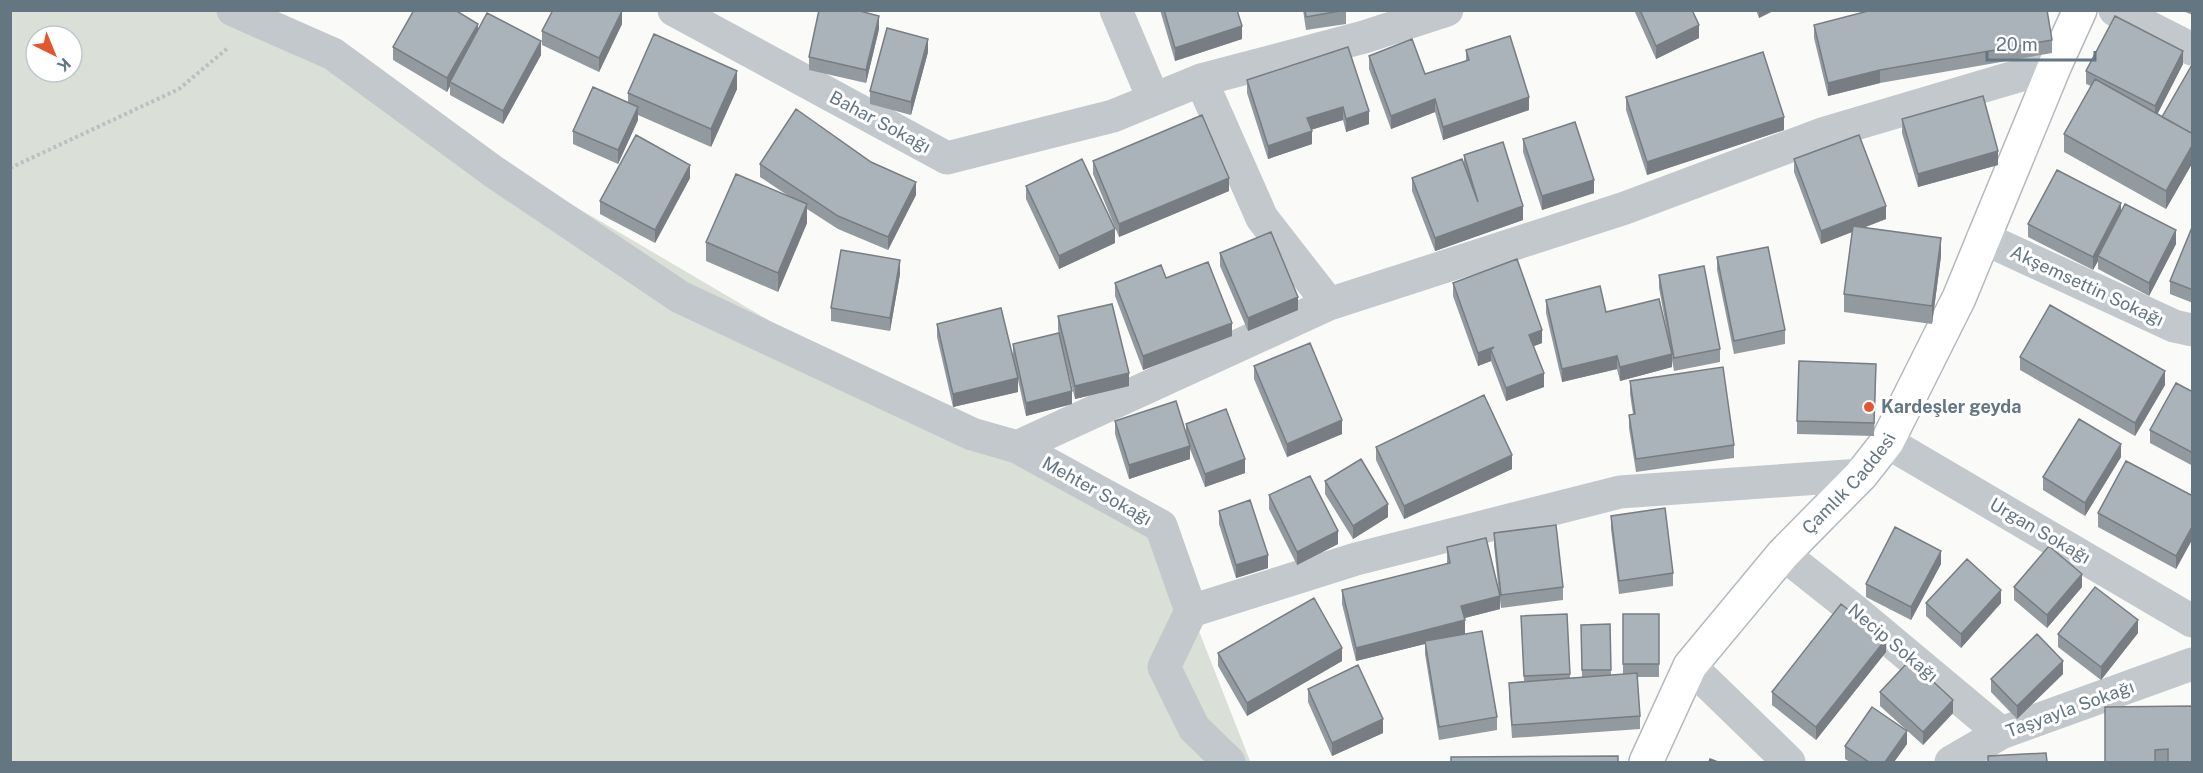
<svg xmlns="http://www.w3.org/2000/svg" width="2203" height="773" viewBox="0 0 2203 773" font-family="'Public Sans',sans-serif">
  <rect width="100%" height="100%" fill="#fafaf8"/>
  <path fill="#dadfd7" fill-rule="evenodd" d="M10,11H243L1001,457L1164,542L1250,761L1258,762H11ZM36,36H72V72H36Z"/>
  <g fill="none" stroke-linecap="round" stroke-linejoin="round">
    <g stroke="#b3babf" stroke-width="36">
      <g id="secondary">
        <path id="s1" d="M1646,762L1690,666L1783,554L1861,475L1887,442L1959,298L2055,65L2080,10"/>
      </g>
    </g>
    <path stroke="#bbbfc2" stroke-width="4" stroke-dasharray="3 3" stroke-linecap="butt" d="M10,168L179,89L229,47"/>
    <path stroke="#c3c8cc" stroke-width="33" d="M233,10L333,54L494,172L680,297L972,434L1017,447L1329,304L1625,208L1825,133L2055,65
      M674,10L947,158L1113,116L1201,80L1364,37L1447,10
      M1116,10L1153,98
      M2115,10L2192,49
      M1201,80L1262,218L1329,304
      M1983,238L2174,326L2192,330
      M1887,442L2192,621
      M1017,447L1161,526L1191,611
      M1783,554L1855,611L2001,733
      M1690,666L1789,762
      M1229,762L1194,728L1164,667L1191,611L1356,559L1620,492L1861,475
      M1951,762L2001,733L2192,664"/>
    <use href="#secondary" stroke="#fff" stroke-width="33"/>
  </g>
  <path fill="#929a9f" d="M410,10H455L478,29L541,55L503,124L450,95V86L447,92L393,60V47L413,12Z
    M1160,10H1237L1242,39L1175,61Z
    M1303,10H1346V24L1306,30Z
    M1634,10H1692L1699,38L1656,59Z
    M1756,10H1775L1759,18Z
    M2180,10H2193V15Z
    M622,24L599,72L542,45V31Z
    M1814,25L2052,40V53L1880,83L1828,96L1814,38Z
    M879,29L866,83L809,70V57Z
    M1348,47L1369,124L1346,132L1343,120L1311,130L1312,144L1268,159L1247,93V80Z
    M1466,50L1529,110L1443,140L1435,112L1391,129L1369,69V56L1425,74L1466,61Z
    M928,52L911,115L870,104V91Z
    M2193,63V162L2166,209L2064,152V134L2091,86L2086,84V71L2183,64L2157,114L2162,117Z
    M737,89L711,147L638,115V120L618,164L573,144V131L628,103V93Z
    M1626,97L1784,130L1647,175L1626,110Z
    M1902,119L1998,165L1918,187L1902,133Z
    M1523,139L1594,193L1542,210L1523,152Z
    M1464,155L1523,220L1435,251L1412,191V178L1464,165Z
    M1794,159L1886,219L1863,228L1941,256L1932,324L1844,312V294L1852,232L1821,244L1794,172Z
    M1093,161L1229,191L1119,237L1093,174Z
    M760,164L916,195L888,250L838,229L807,209V223L778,292L706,261V242L790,197L760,177Z
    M690,178L655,243L600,214V201Z
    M1026,186L1115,243L1059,269L1026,199Z
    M2121,211L2176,244L2149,296L2098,269V261L2093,270L2028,237V224Z
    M2193,225V303L2170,294V281Z
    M1220,253L1298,310L1248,331L1220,266Z
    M1717,257L1785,330V344L1734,354L1717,270Z
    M900,274L890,331L831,321V308Z
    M1659,275L1720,349V362L1674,371L1672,360V367L1620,381L1617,369L1562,382L1546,313V300L1606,312L1668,337L1659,288Z
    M1166,278L1232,336L1143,370L1115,296V283Z
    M1453,283L1542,343L1534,346L1544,387L1506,401L1491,361L1478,366L1453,296Z
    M1058,316L1129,386L1075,399L1058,330Z
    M937,324L1013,356V344L1072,404L1026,416L1018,380V392L953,407L937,337Z
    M2020,357L2165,385L2135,436L2020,370Z
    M1254,366L1342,434L1287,457L1254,379Z
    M1876,377L1874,436L1797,434V421Z
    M1630,381L1734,445V458L1636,472L1629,428V415L1633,414L1630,394Z
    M2193,392V466L2150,443V430Z
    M1115,421L1186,433V424L1245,473L1205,487L1190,449V459L1129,479L1115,434Z
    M1376,447L1512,469L1404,519L1376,460Z
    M2121,457L2085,516L2043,490V477Z
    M1325,481L1388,517L1353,539L1325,494Z
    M1269,495L1338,544L1297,565L1269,509Z
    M2193,496V538L2176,569L2098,527V513Z
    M1219,511L1268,568L1236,578L1219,524Z
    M1611,516L1673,573V586L1619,594L1611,529Z
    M1494,533L1563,587V600L1501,608L1500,600V609L1464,618L1465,634L1457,636L1497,717V730L1439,740L1425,654V644L1356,661L1342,604V590L1447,564V547L1499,593L1494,546Z
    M1941,564L1911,620L1866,597V584Z
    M2014,587H2082L2047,628L2014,600Z
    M1926,603H2001L1961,648L1926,616Z
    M1567,614L1570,678L1582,677L1581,625L1610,624L1611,675L1623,674V614H1659V677H1637L1640,716V729L1512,738L1509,696V683L1524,681L1521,616Z
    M2138,633L2101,680L2058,647V634Z
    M1886,652L1816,740L1772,705V692Z
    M1218,653L1342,661L1247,716L1218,666Z
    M2063,674L2017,719L1991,692V679Z
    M1308,689L1383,733L1332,756L1308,702Z
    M1880,692L1953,713L1923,745L1880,706Z
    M2105,707L2193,762H2105Z
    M1907,744L1894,762H1850L1845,759V746Z"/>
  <path fill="#777d82" d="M1759,10H1775L1759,18Z
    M622,11V24L599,72V58Z
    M879,16V29L866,83V70Z
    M478,24V38L450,82V86L447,92V78Z
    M1699,25V38L1656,59V46Z
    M1242,26V39L1175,61V48Z
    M928,39V52L911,115V102Z
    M541,41V55L503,124V111Z
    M2183,51V64L2155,119V106Z
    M1880,70V83L1828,96V83Z
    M737,71V89L711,147V129Z
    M1529,97V110L1443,140V127Z
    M1435,99V112L1391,129V116Z
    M638,107V120L618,164V150Z
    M1343,107V120L1307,131V118Z
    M1369,111V124L1346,132V119Z
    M1784,117V130L1647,175V162Z
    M1312,131V144L1268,159V146Z
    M2193,144V162L2166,209V191Z
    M1998,151V165L1918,187V174Z
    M690,165V178L655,243V230Z
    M1229,178V191L1119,237V224Z
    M1594,180V193L1542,210V196Z
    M916,182V195L888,250V237Z
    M2121,203V216L2098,256V261L2093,270V257Z
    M807,204V223L778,292V273Z
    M1523,206V220L1435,251V238Z
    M1886,206V219L1821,244V231Z
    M1115,229V243L1059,269V256Z
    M2176,230V244L2149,296V283Z
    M1941,238V256L1932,324V306Z
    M900,260V274L890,331V318Z
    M1298,297V310L1248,331V318Z
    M1232,323V336L1143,370V356Z
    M1542,330V343L1529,348V335Z
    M1494,347L1491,350V361L1478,366V353Z
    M1672,354V367L1620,381V367Z
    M1617,356V369L1562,382V369Z
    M2165,371V385L2135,436V423Z
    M1129,373V386L1075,399V386Z
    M1544,373V387L1506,401V388Z
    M1018,378V392L953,407V394Z
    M1072,391V404L1026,416V403Z
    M1342,420V434L1287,457V444Z
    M2121,444V457L2085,516V503Z
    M1190,446V459L1129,479V465Z
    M1512,455V469L1404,519V506Z
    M1245,459V473L1205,487V474Z
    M1388,504V517L1353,539V526Z
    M2193,525V538L2176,569V556Z
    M1338,531V544L1297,565V552Z
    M1941,551V564L1911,620V607Z
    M1268,555V568L1236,578V565Z
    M2082,574V587L2047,628V615Z
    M2001,590V603L1961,648V634Z
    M1500,596V609L1461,619V606Z
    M1465,620V634L1356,661V648Z
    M2138,620V633L2101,680V667Z
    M1886,639V652L1816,740V727Z
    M1342,648V661L1247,716V703Z
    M2063,661V674L2017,719V706Z
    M1953,700V713L1923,745V732Z
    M1383,719V733L1332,756V743Z
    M1907,731V744L1894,762H1885Z"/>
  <path fill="#aab3b9" stroke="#777d82" stroke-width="1.5" d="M414,10H455L478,24L447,78L393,47Z
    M553,10H621L622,11L599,58L542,31Z
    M819,10H856L879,16L866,70L809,57Z
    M1164,10H1237L1242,26L1175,48Z
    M1305,10H1346L1306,17Z
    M1640,10H1692L1699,25L1656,46Z
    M1872,10H2047L2052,40L1880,70L1828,83L1814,25Z
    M487,13L541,41L503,111L450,82Z
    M2115,16L2183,51L2155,106L2086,71Z
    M887,28L928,39L911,102L870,91Z
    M654,34L737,71L711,129L628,93Z
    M1510,36L1529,97L1443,127L1435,99L1391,116L1369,56L1412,39L1425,74L1469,60L1466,50Z
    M1348,47L1369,111L1346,119L1343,107L1307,118L1312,131L1268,146L1247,80Z
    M1763,52L1784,117L1647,162L1626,97Z
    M2193,63V134L2162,117Z
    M2095,79L2193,134V144L2166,191L2064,134Z
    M593,87L638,107L618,150L573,131Z
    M1983,96L1998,151L1918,174L1902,119Z
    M796,109L871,162L916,182L888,237L838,216L760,164Z
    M1202,115L1229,178L1119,224L1093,161Z
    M1575,122L1594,180L1542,196L1523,139Z
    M636,135L690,165L655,230L600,201Z
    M1859,135L1886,206L1821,231L1794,159Z
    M1503,142L1523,206L1435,238L1412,178L1462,159L1478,202L1464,155Z
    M1082,159L1115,229L1059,256L1026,186Z
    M2057,170L2121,203L2093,257L2028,224Z
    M736,174L807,204L778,273L706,242Z
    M2125,204L2176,230L2149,283L2098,256Z
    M2193,225V290L2170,281Z
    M1853,226L1941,238L1932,306L1844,294Z
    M1271,232L1298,297L1248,318L1220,253Z
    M1768,247L1785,330L1734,341L1717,257Z
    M841,250L900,260L890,318L831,308Z
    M1517,259L1542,330L1529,335L1544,373L1506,388L1491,350L1494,347L1478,353L1453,283Z
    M1208,262L1232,323L1143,356L1115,283L1161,265L1166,278Z
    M1704,266L1720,349L1674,358L1659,275Z
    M1600,286L1606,312L1659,299L1672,354L1620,367L1617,356L1562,369L1546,300Z
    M1112,304L1129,373L1075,386L1058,316Z
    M2050,305L2165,371L2135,423L2020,357Z
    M1001,308L1018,378L953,394L937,324Z
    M1059,333L1072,391L1026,403L1013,344Z
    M1310,343L1342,420L1287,444L1254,366Z
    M1799,361L1876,364L1874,423L1797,421Z
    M1723,367L1734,445L1636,459L1629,415L1635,414L1630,381Z
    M2176,383L2193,392V453L2150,430Z
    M1484,395L1512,455L1404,506L1376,447Z
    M1176,401L1190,446L1129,465L1115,421Z
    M1226,409L1245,459L1205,474L1186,424Z
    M2079,419L2121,444L2085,503L2043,477Z
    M1361,459L1388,504L1353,526L1325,481Z
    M2126,461L2193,496V525L2176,556L2098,513Z
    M1310,476L1338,531L1297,552L1269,495Z
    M1250,500L1268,555L1236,565L1219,511Z
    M1665,508L1673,573L1619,581L1611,516Z
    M1556,525L1563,587L1501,595L1494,533Z
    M1895,527L1941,551L1911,607L1866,584Z
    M1486,538L1500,596L1461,606L1465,620L1356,648L1342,590L1450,563L1447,547Z
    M2049,546L2082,574L2047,615L2014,587Z
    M1967,559L2001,590L1961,634L1926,603Z
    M2095,587L2138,620L2101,667L2058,634Z
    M1314,598L1342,648L1247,703L1218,653Z
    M1841,604L1886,639L1816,727L1772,692Z
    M1567,614L1570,674L1524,676L1521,616Z
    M1623,614H1659V664H1623Z
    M1610,624L1611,670H1582L1581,625Z
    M1482,631L1497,717L1439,727L1425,641Z
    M2037,634L2063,661L2017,706L1991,679Z
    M1910,660L1953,700L1923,732L1880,692Z
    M1358,665L1383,719L1332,743L1308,689Z
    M1637,673L1640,716L1512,725L1509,683Z
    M2193,706V762H2168V749L2155,750V762H2105V707Z
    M1872,707L1907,731L1885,762H1869L1845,746Z
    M2046,753L2047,762H1988V756Z
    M1618,756V762H1451V757Z
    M1710,759L1718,762H1709Z"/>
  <circle fill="#e4572e" stroke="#fff" stroke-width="2" cx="1869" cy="407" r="6"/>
  <g text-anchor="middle" stroke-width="6" stroke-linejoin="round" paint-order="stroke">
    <g font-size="18" fill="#657683" stroke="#fff">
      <text transform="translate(880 122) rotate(28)" y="6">Bahar Sokağı</text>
      <text transform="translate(2087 286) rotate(25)" y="6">Akşemsettin Sokağı</text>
      <text dy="6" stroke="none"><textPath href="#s1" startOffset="348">Çamlık Caddesi</textPath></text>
      <text transform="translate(1097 491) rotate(29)" y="6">Mehter Sokağı</text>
      <text transform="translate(2040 531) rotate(30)" y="6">Urgan Sokağı</text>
      <text transform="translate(1893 643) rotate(40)" y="6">Necip Sokağı</text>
      <text transform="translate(2070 709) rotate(-20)" y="6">Taşyayla Sokağı</text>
    </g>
    <g font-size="18" font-weight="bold" fill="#657683" stroke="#fff" text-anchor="start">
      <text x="1881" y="413">Kardeşler geyda</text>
    </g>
  </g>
  <rect width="2203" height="773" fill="none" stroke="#657683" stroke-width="24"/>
  <g transform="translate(54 54) rotate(137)"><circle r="28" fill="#ffffff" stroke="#c1c8cd" stroke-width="1.5"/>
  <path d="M0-4.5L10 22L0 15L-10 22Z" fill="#e4572e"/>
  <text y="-9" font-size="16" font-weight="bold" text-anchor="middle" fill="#657683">K</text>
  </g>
  <path d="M1987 51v9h108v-9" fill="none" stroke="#657683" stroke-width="3"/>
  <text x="1996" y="51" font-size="18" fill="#657683" stroke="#ffffff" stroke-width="4.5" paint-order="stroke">20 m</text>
</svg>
